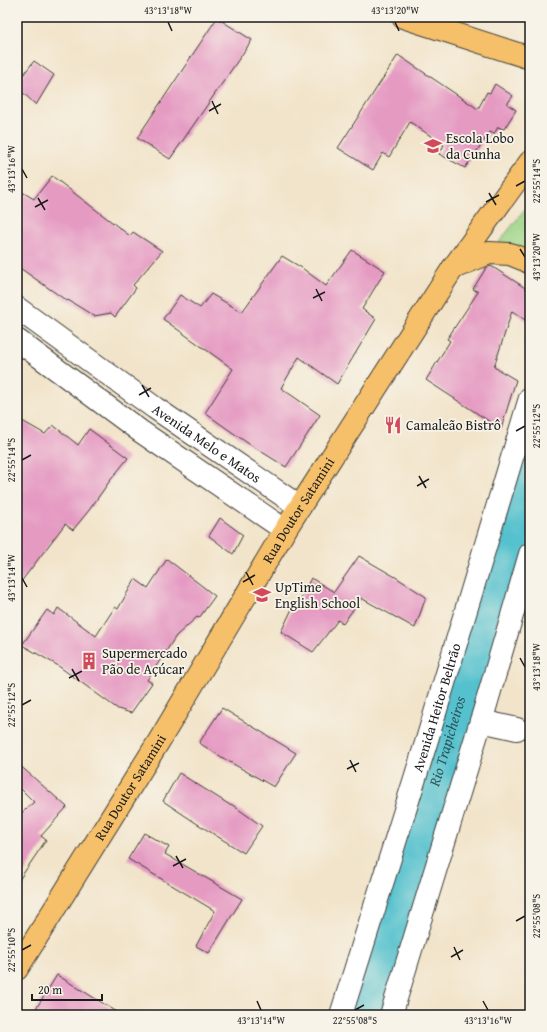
<svg xmlns="http://www.w3.org/2000/svg" width="547" height="1032" viewBox="0 0 547 1032" font-family="'Gentium Book Plus',serif">
  <rect width="100%" height="100%" fill="#f7f3e8"/>
  <filter id="ink" filterUnits="userSpaceOnUse"><feTurbulence type="fractalNoise" baseFrequency=".025" numOctaves="2"/><feDisplacementMap in="SourceGraphic" scale="8" xChannelSelector="R" yChannelSelector="G"/><feConvolveMatrix kernelMatrix="1 2 1 2 8 2 1 2 1" color-interpolation-filters="sRGB"/></filter>
  <filter id="wash" filterUnits="userSpaceOnUse"><feTurbulence type="fractalNoise" baseFrequency=".012" numOctaves="4" result="noise"/><feDisplacementMap in="SourceGraphic" scale="16" xChannelSelector="R" yChannelSelector="G"/><feGaussianBlur stdDeviation="0.9" result="paint"/><feColorMatrix in="noise" values="0 0 0 0 0 0 0 0 0 0 0 0 0 0 0 0 0 1.4 0 .05"/><feComposite in="paint" operator="in"/></filter>
  <g filter="url(#wash)">
    <rect width="100%" height="100%" fill="#f2e4ca"/>
    <path fill="#9cd486" stroke="#5c7851" d="M530,203V255L496,246Z"/>
    <g fill="none" stroke-linecap="round" stroke-linejoin="round">
      <path stroke="#55c1ce" stroke-width="42" id="s1" d="M365,1015L530,467"/>
    </g>
    <g id="blocks">
      <path fill="#e59ac2" d="M217,18L252,40L170,159L137,138Z
        M398,55L478,109L487,92L490,93L495,84L513,96L507,104L516,110L504,129L498,127L494,134L490,132L465,168L439,154L444,145L410,122L389,157L383,153L373,170L338,148Z
        M34,61L54,75L36,105L17,87V83Z
        M52,176L130,236L133,232L162,251L133,285L136,288L115,317L111,313L94,316L68,300L67,301L17,266V189L34,199Z
        M352,250L385,271L362,309L376,319L337,384L299,357L281,388L320,415L286,467L246,442L205,413L233,369L163,319L180,295L200,308L211,294L242,312L282,256L302,268L326,286Z
        M491,266L530,291V323L512,311L494,367L516,380L501,429L426,380L450,341L447,339L478,292L473,289L486,268Z
        M17,418L45,434L53,425L78,445L89,429L128,458L109,482L90,509L73,530L65,524L17,587Z
        M220,518L243,535L233,554L209,536Z
        M359,556L397,578L426,597L415,628L361,598L343,624L338,620L313,652L281,632L292,609L295,610L311,578L334,592Z
        M167,559L215,596L199,618L197,617L176,636L147,680L152,683L131,713L118,709L57,665L22,645L47,610L54,615L58,608L96,636L115,607L118,609L135,579L148,588Z
        M222,708L296,753L274,787L228,761L199,743Z
        M17,763L67,807L41,836L46,840L17,883V817L34,802L17,785Z
        M179,773L230,805L231,804L262,826L244,853L196,823L163,801Z
        M144,833L169,847L165,854L242,899L209,953L196,946L215,911L128,859Z
        M57,975L122,1015H32Z"/>
    </g>
  </g>
  <g filter="url(#ink)">
    <use href="#blocks" fill-opacity="0" stroke="#3c3a36" stroke-width="1"/>
    <g fill="none" stroke-linecap="round" stroke-linejoin="round">
      <g stroke="#3c3a36" stroke-width="24">
        <g id="minor">
          <path id="s2" d="M17,308L155,408L300,507"/>
          <path d="M17,340L140,431L285,530"/>
          <path d="M481,721L517,729"/>
          <path id="s3" d="M341,1015L426,743L530,398"/>
          <path d="M391,1015L485,708L530,554"/>
        </g>
      </g>
      <g stroke="#3c3a36" stroke-width="24">
        <g id="major">
          <path d="M403,17L530,58"/>
          <path d="M453,268L489,253L510,254L525,260L530,263"/>
          <path id="s4" d="M17,969L159,741L285,530L453,268L530,162"/>
        </g>
      </g>
      <use href="#minor" stroke="#fff" stroke-width="22"/>
      <use href="#major" stroke="#f6c06b" stroke-width="22"/>
    </g>
  </g>
  <path fill="none" stroke="#1c1c1c" stroke-width="1.5" d="M168,22L172,31M395,22L399,31M212,101L218,114M209,111L221,104M22,169L27,178M516,186L525,181M489,193L496,205M38,198L45,210M486,202L499,195M35,207L48,200M520,249L525,257M316,289L322,301M313,298L325,292M142,385L149,397M139,395L151,388M516,431L525,426M22,460L31,455M419,476L426,488M417,486L429,479M246,572L253,585M22,578L27,587M243,582L255,575M520,658L525,667M72,669L79,681M69,678L82,671M22,705L31,700M350,760L356,772M347,769L359,763M176,856L183,868M173,866L186,859M516,921L525,916M454,947L460,960M22,950L31,945M451,957L463,950M257,1001L261,1010M483,1001L488,1010M355,1010L364,1005"/>
  <defs>
    <g id="school-bare" transform="scale(1.38)"><path d="M0-5L7-2L0 1L-7-2ZM-4 1L0 2.5L4 1V4Q0 6-4 4Z" fill="#d1495b" stroke="#f7f3e8" stroke-width="2.5" paint-order="stroke"/></g>
    <g id="restaurant-bare" transform="scale(1.38)"><path d="M-5-6h1v4h1v-4h1v4h1v-4h1v5L-1.5 .5V6h-2V.5L-5-1ZM5-6V6H3V1.5H1.5Q1.5-4 5-6Z" fill="#d1495b" stroke="#f7f3e8" stroke-width="2.5" paint-order="stroke"/></g>
    <g id="building-bare" transform="scale(1.38)"><path d="M-4-6H4V6H1V3H-1V6H-4ZM-2.5-4.3h1.7v1.8h-1.7ZM.8-4.3h1.7v1.8H.8ZM-2.5-1h1.7V.8h-1.7ZM.8-1h1.7V.8H.8Z" fill="#d1495b" stroke="#f7f3e8" stroke-width="2.5" paint-order="stroke"/></g>
  </defs>
  <g fill-rule="evenodd">
    <use href="#school-bare" x="433" y="146"/>
    <use href="#restaurant-bare" x="393" y="425"/>
    <use href="#school-bare" x="262" y="595"/>
    <use href="#building-bare" x="89" y="661"/>
  </g>
  <g text-anchor="middle" stroke-width="3.5" stroke-linejoin="round" paint-order="stroke">
    <g font-size="14" fill="#1c1c1c" stroke="#f7f3e8" text-anchor="start">
      <text x="446" y="143">Escola Lobo<tspan x="446" dy="16">da Cunha</tspan></text>
      <text x="406" y="430">Camaleão Bistrô</text>
      <text x="275" y="592">UpTime<tspan x="275" dy="16">English School</tspan></text>
      <text x="102" y="658">Supermercado<tspan x="102" dy="16">Pão de Açúcar</tspan></text>
    </g>
    <g font-size="14" fill="#1c1c1c" stroke="#f7f3e8">
      <text dy="5" stroke="none"><textPath href="#s2" startOffset="233">Avenida Melo e Matos</textPath></text>
      <text dy="5" stroke="none"><textPath href="#s4" startOffset="538">Rua Doutor Satamini</textPath></text>
      <text dy="5" stroke="none"><textPath href="#s3" startOffset="322">Avenida Heitor Beltrão</textPath></text>
      <text dy="5" stroke="none"><textPath href="#s4" startOffset="214">Rua Doutor Satamini</textPath></text>
    </g>
    <g font-size="15" font-style="italic" fill="#30565a" stroke="#f7f3e8">
      <text dy="5" stroke="none"><textPath href="#s1" startOffset="286">Rio Trapicheiros</textPath></text>
    </g>
  </g>
  <rect width="547" height="1032" fill="none" stroke="#f7f3e8" stroke-width="44"/>
  <path d="M32 994v6h70v-6" fill="none" stroke="#1c1c1c" stroke-width="2"/>
  <text x="38" y="994" font-size="12" fill="#1c1c1c" stroke="#f7f3e8" stroke-width="3" paint-order="stroke">20 m</text>
  <rect x="22" y="22" width="503" height="988" fill="none" stroke="#1c1c1c" stroke-width="1.5"/>
  <g font-size="10" text-anchor="middle" fill="#1c1c1c">
    <text x="168" y="14">43°13'18"W</text>
    <text x="395" y="14">43°13'20"W</text>
    <text transform="translate(11 169) rotate(-90)" y="4">43°13'16"W</text>
    <text transform="translate(536 181) rotate(-90)" y="4">22°55'14"S</text>
    <text transform="translate(536 257) rotate(-90)" y="4">43°13'20"W</text>
    <text transform="translate(536 426) rotate(-90)" y="4">22°55'12"S</text>
    <text transform="translate(11 460) rotate(-90)" y="4">22°55'14"S</text>
    <text transform="translate(11 578) rotate(-90)" y="4">43°13'14"W</text>
    <text transform="translate(536 667) rotate(-90)" y="4">43°13'18"W</text>
    <text transform="translate(11 705) rotate(-90)" y="4">22°55'12"S</text>
    <text transform="translate(536 916) rotate(-90)" y="4">22°55'08"S</text>
    <text transform="translate(11 950) rotate(-90)" y="4">22°55'10"S</text>
    <text x="261" y="1024">43°13'14"W</text>
    <text x="355" y="1024">22°55'08"S</text>
    <text x="488" y="1024">43°13'16"W</text>
  </g>
</svg>
